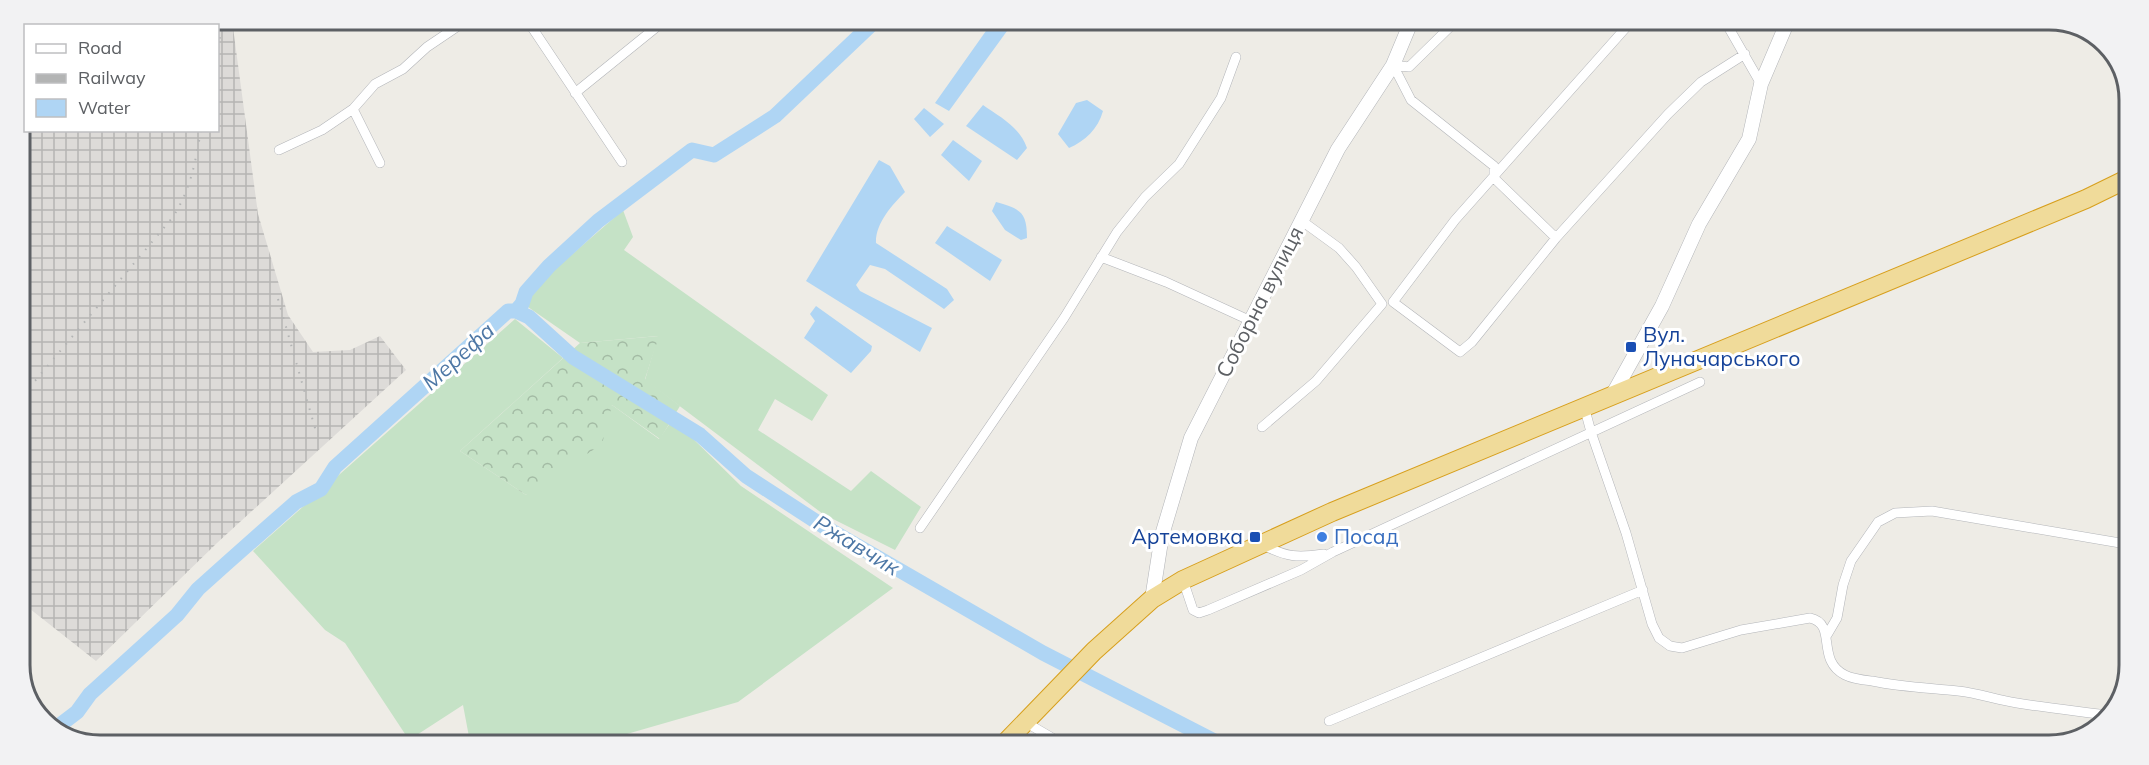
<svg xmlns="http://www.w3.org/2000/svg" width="2149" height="765" viewBox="0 0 2149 765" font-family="Mulish,sans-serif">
  <defs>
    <pattern id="industrial-grid" width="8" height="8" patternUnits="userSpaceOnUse" patternTransform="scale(1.5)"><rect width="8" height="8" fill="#dddbd8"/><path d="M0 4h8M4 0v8" fill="none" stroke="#b6b5b3"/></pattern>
    <pattern id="forest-crowns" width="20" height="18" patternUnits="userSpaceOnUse" patternTransform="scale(1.5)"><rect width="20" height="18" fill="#c5e2c6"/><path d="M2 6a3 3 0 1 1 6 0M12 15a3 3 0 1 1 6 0" fill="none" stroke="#a3bba4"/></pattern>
  </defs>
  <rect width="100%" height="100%" fill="#eeece6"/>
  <path fill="url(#industrial-grid)" d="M142,20H232L258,214L288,315L313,352L350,350L380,336L406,370L217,543L96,661L20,601V96L25,83L26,130H218V26L143,25Z"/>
  <path fill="#c5e2c6" d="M623,210L633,237L624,250L828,395L812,421L775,399L758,430L851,491L871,471L921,507L895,550L823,514L645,380L658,336L580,343L528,307L530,291Z
    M515,319L563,358L460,451L526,495L612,405L659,439L673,419L741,486L893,588L738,702L599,742H470L463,705L409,740L345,643L325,630L253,551Z"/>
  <path fill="url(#forest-crowns)" d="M659,336L645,379L680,406L660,439L612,405L602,444L526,495L460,451L580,343Z"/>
  <path fill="#afd5f4" d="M993,21L1007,31L949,111L935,103Z
    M1087,100L1103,111C1098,129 1085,141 1069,148L1058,134L1076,103Z
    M983,105C1000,117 1020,127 1027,148L1017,160L966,126Z
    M924,108L944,124L930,137L914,119Z
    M953,140L982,161L969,181L941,155Z
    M879,160L890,166L905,192C892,205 875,224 876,243L947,289L954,300L944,309L885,269L870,265L856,285L860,291L932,328L920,352L806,281Z
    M996,202C1020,209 1027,211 1027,238L1021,240L1005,230L992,211Z
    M947,226L1002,260L990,281L935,243Z
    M816,306L872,346L871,351L851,373L804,338L815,321L810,314Z"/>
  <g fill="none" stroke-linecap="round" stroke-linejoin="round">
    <path stroke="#afd5f4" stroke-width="15" d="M516,311L529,317L573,357L700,435L746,476L823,526L1043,653L1220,744
      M56,728L77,712L90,694L177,615L198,589L227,563L296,502L321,489L335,467L508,311H516L522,304L526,292L549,266L598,221L692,150L714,155L775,116L875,21"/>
    <g stroke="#b3b5b9" stroke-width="10">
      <path id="street" d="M527,20L622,162
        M1455,22L1409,67L1393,65L1411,100L1494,166V178L1556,238
        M1630,23L1455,220L1393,302L1460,352L1472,342L1556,238L1668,114L1701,82L1745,54
        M1726,23L1761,84
        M575,93L664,21
        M353,109L380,163
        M279,150L322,130L353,109L375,84L403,69L427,47L467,20
        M1101,257L1166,282L1251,321
        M1584,406L1591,432L1626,533L1652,624L1659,638L1670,646L1682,648L1741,630L1810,618C1838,624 1815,660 1845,675C1853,679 1863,680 1872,681C1901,687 1929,688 1958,691C1978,693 1997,700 2017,703C2047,708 2077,711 2107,715
        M1262,427L1316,381L1382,304L1356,267L1339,248L1302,221
        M920,528L1064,318L1117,232L1145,197L1179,164L1221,98L1236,57
        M1263,545C1287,557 1297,558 1324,554
        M1183,580L1193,610L1199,613L1208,610L1301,570L1333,552L1700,382
        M1827,635L1837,618L1843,585L1851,561L1878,522L1895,513L1932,511L2126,544
        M1329,721L1643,590
        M1025,722L1061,743"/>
    </g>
    <g stroke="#b2b4b8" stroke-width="15">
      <path id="secondary" d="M1613,394L1662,306L1699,224L1749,139L1761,84L1787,23
        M1152,599L1162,535L1191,438L1338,149L1393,65L1411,22"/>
    </g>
    <g stroke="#d79f1c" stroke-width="20">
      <path id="highway" d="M1005,743L1094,651L1152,599L1183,580L1332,512L2086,199L2129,178"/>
    </g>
    <use href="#street" stroke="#fff" stroke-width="9"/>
    <use href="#secondary" stroke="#fff" stroke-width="14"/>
    <use href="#highway" stroke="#f0db9a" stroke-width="18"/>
    <path stroke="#b3b4b4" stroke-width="2" stroke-dasharray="1.5 8" stroke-linecap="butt" d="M166,26L173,20
      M218,48L223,20
      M278,299L317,435
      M29,388L173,217C191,188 195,164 201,130"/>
  </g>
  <g fill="#1a4fb4" stroke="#fff" stroke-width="2">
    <rect x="1625" y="341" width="12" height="12" rx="3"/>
    <rect x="1249" y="531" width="12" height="12" rx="3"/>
  </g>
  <circle fill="#3f7fe0" stroke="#fff" stroke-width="2" cx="1322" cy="537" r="6"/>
  <g text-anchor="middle" stroke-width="6" stroke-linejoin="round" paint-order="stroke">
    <g font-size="21" fill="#5d6064" stroke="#fff">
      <text transform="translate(1260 302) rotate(-63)" y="7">Соборна вулиця</text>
    </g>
    <g font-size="21" fill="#164399" stroke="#fff" text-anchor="start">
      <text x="1643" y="342">Вул.<tspan x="1643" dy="24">Луначарського</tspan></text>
      <text x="1243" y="544" text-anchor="end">Артемовка</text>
    </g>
    <g font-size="21" fill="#366cbe" stroke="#fff" text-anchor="start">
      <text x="1334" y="544">Посад</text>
    </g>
    <g font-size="22" font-style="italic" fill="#4d77a5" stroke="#fff">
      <text transform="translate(458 356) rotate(-42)" y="8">Мерефа</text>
      <text transform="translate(857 545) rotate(31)" y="8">Ржавчик</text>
    </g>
  </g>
  <path d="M0 0H2149V765H0ZM100 30H2049A70 70 0 0 1 2119 100V665A70 70 0 0 1 2049 735H100A70 70 0 0 1 30 665V100A70 70 0 0 1 100 30Z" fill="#f2f2f3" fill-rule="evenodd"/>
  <path fill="none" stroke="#5d6064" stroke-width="3" d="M100 30H2049A70 70 0 0 1 2119 100V665A70 70 0 0 1 2049 735H100A70 70 0 0 1 30 665V100A70 70 0 0 1 100 30Z"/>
  <rect x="24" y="24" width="195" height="108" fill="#ffffff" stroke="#bebfc1" stroke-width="1.5"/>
  <rect x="36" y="44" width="30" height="9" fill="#ffffff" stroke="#bebfc1" stroke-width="1.5"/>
  <text x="78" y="54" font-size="18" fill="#5d6064">Road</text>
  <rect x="36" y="74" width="30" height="9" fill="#b3b4b4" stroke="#bebfc1" stroke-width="1.5"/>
  <text x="78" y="84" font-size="18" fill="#5d6064">Railway</text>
  <rect x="36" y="99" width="30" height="18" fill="#afd5f4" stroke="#bebfc1" stroke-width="1.5"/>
  <text x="78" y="114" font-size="18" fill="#5d6064">Water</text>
</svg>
